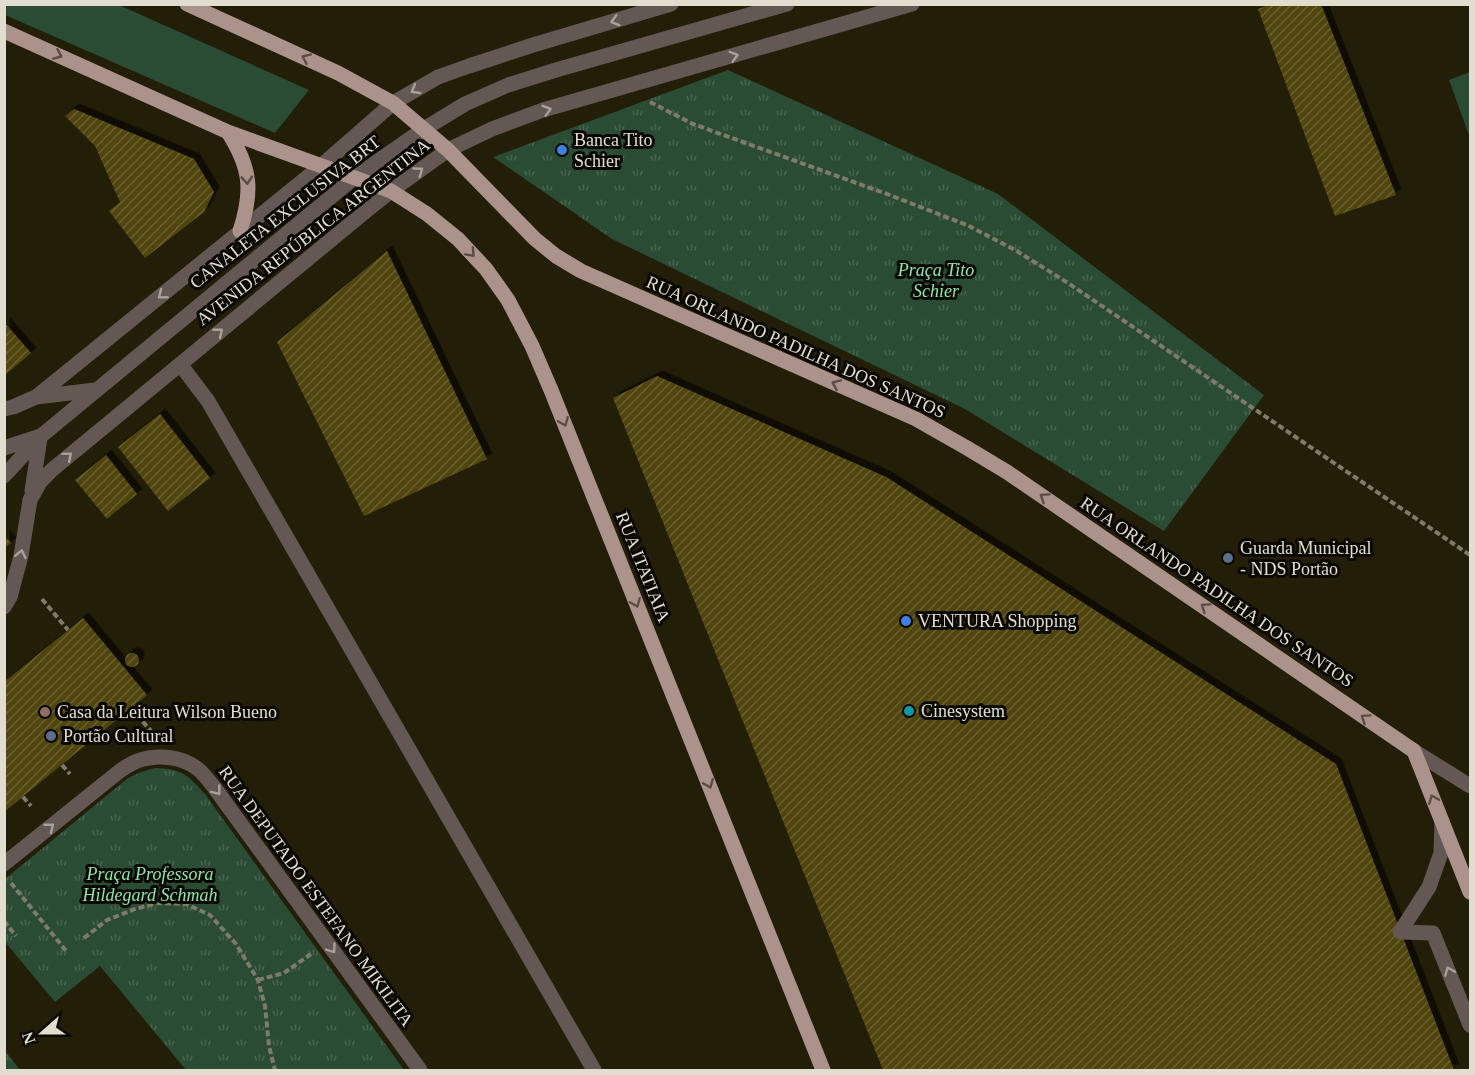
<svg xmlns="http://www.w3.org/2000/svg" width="1475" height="1075" viewBox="0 0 1475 1075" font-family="'Times New Roman',serif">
  <defs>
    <pattern id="park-tufts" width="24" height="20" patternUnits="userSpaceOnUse" patternTransform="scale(1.5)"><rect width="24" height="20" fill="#2a4b34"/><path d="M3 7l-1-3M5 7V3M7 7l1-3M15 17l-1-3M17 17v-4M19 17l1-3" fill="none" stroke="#496450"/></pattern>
    <pattern id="building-hatch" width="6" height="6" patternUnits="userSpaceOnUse" patternTransform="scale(1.5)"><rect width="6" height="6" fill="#504510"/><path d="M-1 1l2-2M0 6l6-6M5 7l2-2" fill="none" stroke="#695f32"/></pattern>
    <filter id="shadow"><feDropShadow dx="5.5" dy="-5.5" stdDeviation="0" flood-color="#0009"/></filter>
  </defs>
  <rect width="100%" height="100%" fill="#231e07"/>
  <path fill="#2a4b34" d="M5,4L119,5L309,90L275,133L5,15Z
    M1470,72V138L1449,80Z"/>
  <path fill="url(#park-tufts)" d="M728,70L998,194L1264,395L1164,531L965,409L612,239L493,157Z
    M155,768C182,769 187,774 205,794L404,1070H186L100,966L55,1002L6,943L5,944V879L128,778L141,772Z
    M5,1051L20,1070H5Z"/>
  <path fill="url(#building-hatch)" filter="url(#shadow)" d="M1271,4H1321L1396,195L1335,216L1258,9Z
    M74,109L194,159L214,192L204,212L145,258L109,211L120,202L95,146L65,116Z
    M387,251L487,459L364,516L277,342Z
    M4,322L31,353L4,376Z
    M657,376L886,477L1336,764L1454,1070H883L613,398Z
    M160,414L210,478L168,511L118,447Z
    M106,455L137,494L107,519L75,480Z
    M4,535L11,543L4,548Z
    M83,618L147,695L4,812V682Z
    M125 660a7 7 0 1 1 14 0a7 7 0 1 1-14 0Z"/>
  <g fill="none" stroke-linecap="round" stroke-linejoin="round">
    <path stroke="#7f7b68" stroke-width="4" stroke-dasharray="6 3" stroke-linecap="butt" d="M650,102L693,124L887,194L967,225L1015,250L1068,283L1470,555
      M42,599L68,630
      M131,708L151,731
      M62,765L70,774
      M23,797L31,806
      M11,883L67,952
      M4,921L16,936
      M84,938L107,920L135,909L158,903L186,904L210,915L236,944L258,980L265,1006L269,1046L275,1070
      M258,980L284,973L311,954"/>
    <path stroke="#645854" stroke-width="15" d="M180,364L208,401L594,1070
      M36,397L95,390
      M4,409L13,407L36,397L321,166L393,103L438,77L469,66L533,45L671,4
      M4,448L41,436
      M4,476L41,436L354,178L424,129L465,104L508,85L556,70L787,4
      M32,491L40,438
      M4,607L10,597L21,556L30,500L40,482L53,469L366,211L391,191L448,150L492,129L543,110L912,4
      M1414,751L1470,786
      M1442,821L1441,853L1429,887L1400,932L1433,933L1470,1025
      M4,864L121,770C126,767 132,763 137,761C157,754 182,756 198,769C204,774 209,781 214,787L420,1070"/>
    <path stroke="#ab928a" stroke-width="15" d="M187,4L338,73L393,103L448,150L535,239L556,256L581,271L916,419L967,448L1007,472L1414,751L1470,892
      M4,31L228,132L391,191L427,214L458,239L486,269L508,300L532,346L551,390L823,1070
      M228,132C251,168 253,191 240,231"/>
  </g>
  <defs><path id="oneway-chevron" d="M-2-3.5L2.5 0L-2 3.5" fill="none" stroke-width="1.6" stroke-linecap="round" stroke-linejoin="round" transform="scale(1.5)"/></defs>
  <g stroke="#a9a298">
    <use href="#oneway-chevron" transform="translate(615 21) rotate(164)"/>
    <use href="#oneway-chevron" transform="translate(734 56) rotate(-16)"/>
    <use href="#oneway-chevron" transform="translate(415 90) rotate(150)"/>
    <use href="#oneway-chevron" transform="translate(547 110) rotate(-16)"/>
    <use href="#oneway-chevron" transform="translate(419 171) rotate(-36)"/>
    <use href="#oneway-chevron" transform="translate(162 295) rotate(141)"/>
    <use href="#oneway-chevron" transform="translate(219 332) rotate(-39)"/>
    <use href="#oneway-chevron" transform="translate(68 456) rotate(-40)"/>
    <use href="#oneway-chevron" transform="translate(21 554) rotate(-78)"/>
    <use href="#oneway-chevron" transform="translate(217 791) rotate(52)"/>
    <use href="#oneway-chevron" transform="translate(50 827) rotate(-39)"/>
    <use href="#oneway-chevron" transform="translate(332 949) rotate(54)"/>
    <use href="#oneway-chevron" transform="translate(1449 971) rotate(-112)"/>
  </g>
  <g stroke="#5a4d46">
    <use href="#oneway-chevron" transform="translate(58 55) rotate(24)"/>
    <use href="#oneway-chevron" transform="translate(306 58) rotate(-156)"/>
    <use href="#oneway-chevron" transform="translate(247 180) rotate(86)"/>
    <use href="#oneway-chevron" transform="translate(471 253) rotate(47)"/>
    <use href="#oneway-chevron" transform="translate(836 384) rotate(-156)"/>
    <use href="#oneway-chevron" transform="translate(564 422) rotate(68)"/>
    <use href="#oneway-chevron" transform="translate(1044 497) rotate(-146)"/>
    <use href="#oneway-chevron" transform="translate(636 603) rotate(68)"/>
    <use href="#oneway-chevron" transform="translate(1205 607) rotate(-146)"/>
    <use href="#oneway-chevron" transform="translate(1365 718) rotate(-146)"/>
    <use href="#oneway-chevron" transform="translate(709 784) rotate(68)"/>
    <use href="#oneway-chevron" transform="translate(1433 799) rotate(-112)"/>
  </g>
  <g fill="#3f7fe0" stroke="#0a0802" stroke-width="2">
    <circle cx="562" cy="150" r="6"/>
    <circle cx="906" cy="621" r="6"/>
  </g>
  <g fill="#5c6f8a" stroke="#0a0802" stroke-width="2">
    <circle cx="1228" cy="558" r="6"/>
    <circle cx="51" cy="736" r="6"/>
  </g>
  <circle fill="#0f9aa8" stroke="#0a0802" stroke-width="2" cx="909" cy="711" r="6"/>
  <circle fill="#8d6e63" stroke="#0a0802" stroke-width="2" cx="45" cy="712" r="6"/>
  <g text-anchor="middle" stroke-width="6" stroke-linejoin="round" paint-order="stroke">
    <g font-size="18" fill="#e1ded0" stroke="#0a0802" text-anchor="start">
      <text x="574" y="146">Banca Tito<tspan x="574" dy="21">Schier</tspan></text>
      <text x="1240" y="554">Guarda Municipal<tspan x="1240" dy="21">- NDS Portão</tspan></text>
      <text x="918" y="627">VENTURA Shopping</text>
      <text x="921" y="717">Cinesystem</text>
      <text x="57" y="718">Casa da Leitura Wilson Bueno</text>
      <text x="63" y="742">Portão Cultural</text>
    </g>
    <g font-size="18" fill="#e1ded0" stroke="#0a0802">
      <text transform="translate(285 212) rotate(-38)" y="6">CANALETA EXCLUSIVA BRT</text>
      <text transform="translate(313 232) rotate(-38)" y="6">AVENIDA REPÚBLICA ARGENTINA</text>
      <text transform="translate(796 347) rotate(24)" y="6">RUA ORLANDO PADILHA DOS SANTOS</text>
      <text transform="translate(643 567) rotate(68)" y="6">RUA ITATIAIA</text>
      <text transform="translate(1217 592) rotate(34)" y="6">RUA ORLANDO PADILHA DOS SANTOS</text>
      <text transform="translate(316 896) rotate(54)" y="6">RUA DEPUTADO ESTEFANO MIKILITA</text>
    </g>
    <g font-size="18" font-style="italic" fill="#90e5a8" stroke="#0a0802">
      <text x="936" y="276">Praça Tito<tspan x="936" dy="21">Schier</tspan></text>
      <text x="150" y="880">Praça Professora<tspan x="150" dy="21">Hildegard Schmah</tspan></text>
    </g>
  </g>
  <rect width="1475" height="1075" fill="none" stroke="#e1ded0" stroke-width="12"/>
  <g transform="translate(42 1033) rotate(249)" stroke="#0a0802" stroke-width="4.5" paint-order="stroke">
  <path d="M0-4.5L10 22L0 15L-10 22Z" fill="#e1ded0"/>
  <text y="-9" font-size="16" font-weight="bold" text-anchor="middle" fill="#e1ded0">N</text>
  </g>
</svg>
